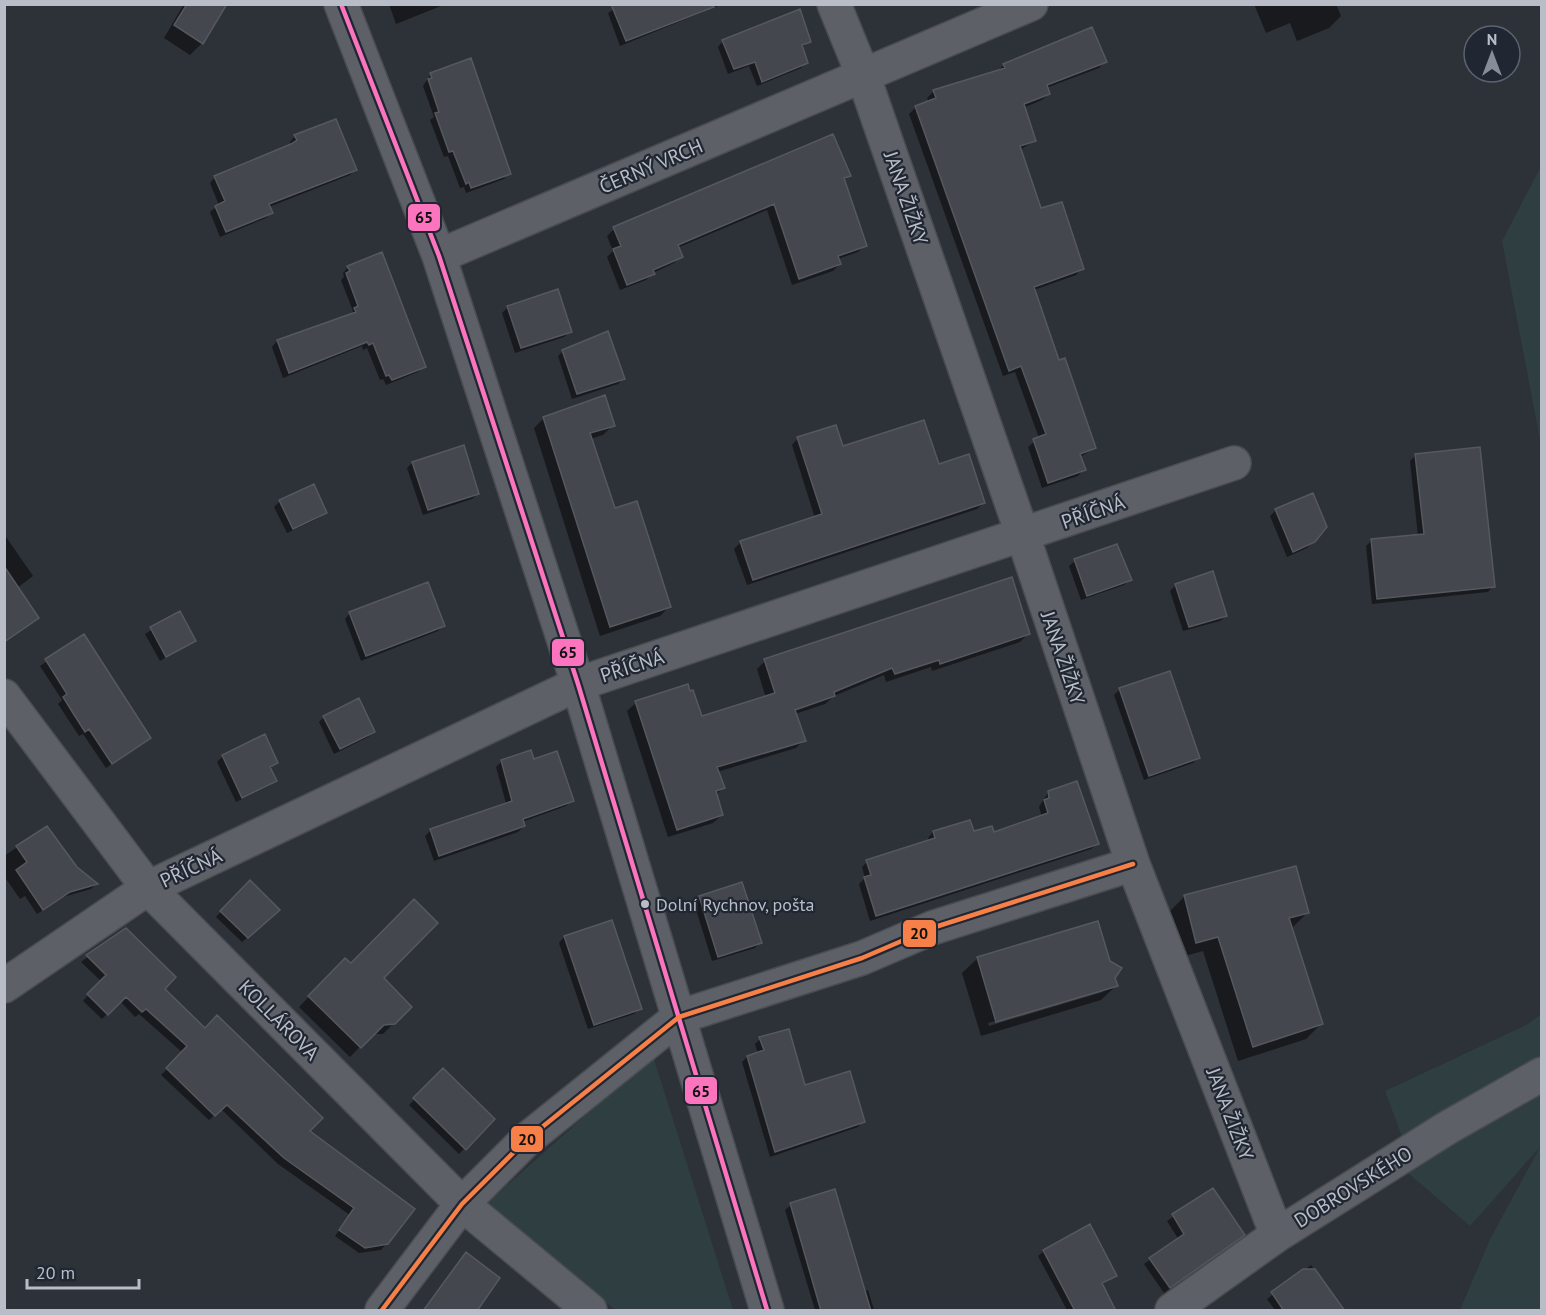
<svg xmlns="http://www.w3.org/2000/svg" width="1546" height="1315" viewBox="0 0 1546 1315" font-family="'PT Sans',sans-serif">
  <rect width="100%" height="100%" fill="#2d3138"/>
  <path fill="#2e3e41" d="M1541,166V445L1502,241Z
    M1541,1014V1310H1460L1490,1239L1540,1147L1470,1226L1409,1174L1401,1134L1385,1091L1528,1024Z
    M654,1059L733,1310H615L486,1204L634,1072Z"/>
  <path fill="#0007" fill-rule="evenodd" d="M184,4H225L202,43L190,55L164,38Z
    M389,4H446L396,24Z
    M622,4H723L620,46L608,13Z
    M1254,4H1336L1341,16L1329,28L1297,41L1290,23L1266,33Z
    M723,41H810L801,48L806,62L801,68L757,86L749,66L728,74L718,47Z
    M1105,61L1099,68L1046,88L1049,94L1042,100L1023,108L1034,141L1020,150L1040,210L1082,268L1076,275L1034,290L1058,362L1095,448L1080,457L1084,469L1078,476L1042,488L1028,447L1039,438L1015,372L1003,376L909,114L916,107L929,102L927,98L933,92L996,72L1004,65Z
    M431,74L509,173L504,179L466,193L464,187L460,188L448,156L444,157L430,120L434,117L423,86Z
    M295,136L355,170L350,175L269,207L271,213L266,218L220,237L210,212L219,205L210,183L215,177L291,146L290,142Z
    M849,175L843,181L865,245L858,252L838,259L840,264L833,271L792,285L767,210L677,248L681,257L674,263L653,273L646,280L620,290L607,257L613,251L607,236L614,229Z
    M348,267L424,367L418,372L386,385L383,379L380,380L367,348L363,350L362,346L283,378L272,347L277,341L350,316L353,311L341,280L344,277L343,273Z
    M508,307L570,332L564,337L515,353L502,313Z
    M563,351L623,379L618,384L572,399L558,356Z
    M544,418L613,425L603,435L590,439L614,510L670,606L660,616L600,636L534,428Z
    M798,438L938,466L984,503L977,509L747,585L734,549L741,542L815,518L792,445Z
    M1416,455L1493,586L1488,592L1372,604L1366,546L1371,541L1418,536L1410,461Z
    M412,463L478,494L472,499L423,515L407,468Z
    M280,501L325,513L319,518L287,533L274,507Z
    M1276,510L1314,541L1307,548L1287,557L1270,516Z
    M4,534L33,576L17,588L37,618L4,642Z
    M1075,561L1130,580L1124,585L1081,600L1069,566Z
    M1176,585L1226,616L1220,621L1183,631L1170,591Z
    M179,613L194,640L160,661L145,634Z
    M350,613L443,626L438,631L361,661L345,619Z
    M1028,634L1020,642L932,671L931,667L886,682L884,675L834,696L825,704L795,714L804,740L796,748L717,772L723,788L715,796L722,815L713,823L668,837L627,711L636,703L701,718L766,698L757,669L765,661Z
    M84,636L149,738L106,768L83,734L79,736L58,704L62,700L40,666Z
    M1120,689L1198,758L1193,763L1144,780L1114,695Z
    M324,717L374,732L368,737L334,754L319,722Z
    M223,756L276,763L270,769L275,780L269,786L236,802L217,762Z
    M502,761L572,800L566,806L522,822L524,826L518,832L434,861L425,836L431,830L506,803L496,767Z
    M1048,793L1097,844L1091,849L870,921L859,884L865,878L862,867L867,862L929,841L928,838L933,832L993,834L1042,817L1039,807Z
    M47,828L75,868L96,884L91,889L63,897L37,914L25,896L20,899L4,876V856Z
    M1295,868L1307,913L1291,929L1321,1024L1306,1039L1238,1061L1203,951L1181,957L1169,912L1184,897Z
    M250,882L273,915L242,942L216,917Z
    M700,897L761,942L755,948L712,961L694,903Z
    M1097,923L1116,986L1101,1000L981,1036L962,973L977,959ZM1103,989V992L989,1026L988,1023Z
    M126,930L163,989L308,1131L387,1243L381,1250L359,1253L335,1236L350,1215L278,1164L221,1109L209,1120L161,1075L183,1053L139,1014L135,1017L120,1001L102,1019L83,1001L101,981L81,962Z
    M564,937L640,1008L634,1014L588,1029L559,943Z
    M345,960L351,965L382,978L410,1007L383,1034H372L350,1057L299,1007Z
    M760,1039L804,1087L863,1121L858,1127L770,1157L742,1062L747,1057L758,1054L755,1044Z
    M443,1070L493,1119L459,1154L409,1105Z
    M1212,1190L1237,1240L1164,1293L1144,1264L1179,1240L1167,1221Z
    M791,1205L864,1291L868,1290L874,1310H815L785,1210Z
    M1044,1251L1115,1276L1101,1285V1310H1067L1038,1256Z
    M1311,1265L1336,1301L1326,1310H1275L1267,1299Z"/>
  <path fill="#44474d" stroke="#55595f" stroke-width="1.5" d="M187,4H227L203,44L174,25Z
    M611,4H714V7L626,41Z
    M800,9L811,42L802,45L808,63L762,82L755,62L734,69L722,40Z
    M1092,27L1107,62L1047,85L1050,94L1024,104L1036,141L1020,146L1041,208L1062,202L1084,269L1034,287L1059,360L1065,358L1096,448L1080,454L1086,470L1048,483L1033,439L1046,434L1021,366L1009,371L915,106L936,98L933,90L1005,68L1003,64Z
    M471,58L511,174L471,188L469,182L466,184L453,151L449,152L435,113L439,112L428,79L432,78L430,73Z
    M336,119L357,170L269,204L273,213L226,232L215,206L225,201L214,176L291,144L297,140L294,135Z
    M833,134L851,176L844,178L867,246L838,256L841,264L799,279L774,204L678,245L683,257L653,270L655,274L627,285L613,249L621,246L613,227Z
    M382,252L426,367L392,380L389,375L386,376L373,343L369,345L367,342L289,373L277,340L356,312L354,308L358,306L346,273L350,271L347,266Z
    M558,289L572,332L521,348L507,306Z
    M608,331L625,379L577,394L562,350Z
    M605,395L615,426L590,433L615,508L637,501L671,607L610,627L543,417Z
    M924,420L939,464L969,454L985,503L753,580L740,541L822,514L797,437L836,425L843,446Z
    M464,445L479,494L428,510L412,462Z
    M1480,447L1495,587L1377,599L1371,539L1424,534L1415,454Z
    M314,484L327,513L293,529L279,500Z
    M1313,493L1327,527L1315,542L1293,552L1275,509Z
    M1117,544L1132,580L1087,596L1074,559Z
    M4,566L39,618L4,642Z
    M1213,571L1227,616L1189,627L1175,584Z
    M1012,577L1030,634L940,664L939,660L895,674L892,668L834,692L835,696L795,710L806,741L717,767L725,788L716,791L723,815L677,830L635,701L688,684L690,691L693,690L702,716L775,693L764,659Z
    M428,582L445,626L366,656L349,612Z
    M180,611L196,641L166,657L150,627Z
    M84,634L151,738L112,764L89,729L85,732L73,713L63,697L67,694L45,659Z
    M1170,671L1200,758L1149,776L1119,688Z
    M359,698L375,732L340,749L323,716Z
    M265,734L278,763L270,767L277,781L242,798L222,755Z
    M531,750L534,759L557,751L574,801L523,819L525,826L439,856L430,829L512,801L501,760Z
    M1077,781L1099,844L876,916L864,877L871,875L866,860L935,838L933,831L970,820L974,831L992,826L994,832L1048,813L1044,800L1049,798L1048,791Z
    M47,826L77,867L98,884L70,892L43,910L16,870L27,862L16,846Z
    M1296,866L1309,913L1289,918L1323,1024L1253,1047L1218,937L1196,943L1184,895Z
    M250,880L280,910L248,938L220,911Z
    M742,882L762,943L718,957L699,896Z
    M414,899L438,923L384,978L412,1007L395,1024L384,1025L361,1048L308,996L345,958L351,963Z
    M612,920L642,1009L594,1025L564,936Z
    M1098,921L1110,961L1122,968L1115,978L1118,986L996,1022L977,957Z
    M126,928L176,977L165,989L205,1028L217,1015L323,1118L310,1131L415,1209L388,1244L365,1248L339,1230L354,1208L284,1158L227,1105L215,1116L166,1068L187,1046L146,1009L142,1012L126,997L108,1015L87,994L106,975L86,955Z
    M789,1029L805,1085L850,1071L865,1122L775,1152L747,1056L764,1050L759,1037Z
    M443,1068L495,1119L466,1150L413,1098Z
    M1213,1188L1245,1235L1170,1288L1149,1258L1184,1234L1172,1214Z
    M835,1189L871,1311H821L790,1203Z
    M1090,1224L1117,1276L1102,1283L1116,1311H1075L1043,1250Z
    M466,1252L500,1278L477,1311H423Z
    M1303,1269H1315L1345,1311H1284L1271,1292Z"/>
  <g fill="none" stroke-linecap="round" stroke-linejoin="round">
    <g stroke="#494c51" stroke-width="36">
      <path id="street" d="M341,4L439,256L578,684L767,1310
        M834,4L863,75L1023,536L1133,864L1277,1235
        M439,256L1031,4
        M4,696L148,888L462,1204L590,1310
        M4,986L148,888L578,684L1234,463
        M382,1310L462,1204L526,1140L679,1017L862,958L932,928L1133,864
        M1172,1310L1277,1235L1447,1128L1542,1074"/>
    </g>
    <use href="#street" stroke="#5d6066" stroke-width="33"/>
    <g stroke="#212732" stroke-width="9">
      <path id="bus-1" d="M341,4L439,256L578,684L767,1310"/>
    </g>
    <g stroke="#212732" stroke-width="9">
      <path id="bus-2" d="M382,1310L462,1204L526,1140L679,1017L862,958L932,928L1133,864"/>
    </g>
    <use href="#bus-1" stroke="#fc73be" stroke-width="4.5"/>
    <use href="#bus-2" stroke="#f78048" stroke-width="4.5"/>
  </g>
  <circle fill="#b8bdc8" stroke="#212732" stroke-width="2" cx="645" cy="904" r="5"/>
  <g text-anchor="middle" stroke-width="4.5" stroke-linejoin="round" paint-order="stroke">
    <g font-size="18" fill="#b8bdc8" stroke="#212732" text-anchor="start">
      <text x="656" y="911">Dolní Rychnov, pošta</text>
    </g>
    <g font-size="20" fill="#b8bdc8" stroke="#212732">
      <text transform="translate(651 166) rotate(-23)" y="7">ČERNÝ VRCH</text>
      <text transform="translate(906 198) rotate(71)" y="7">JANA ŽIŽKY</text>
      <text transform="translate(1093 512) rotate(-19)" y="7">PŘÍČNÁ</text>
      <text transform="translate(1063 658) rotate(71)" y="7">JANA ŽIŽKY</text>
      <text transform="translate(632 666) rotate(-18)" y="7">PŘÍČNÁ</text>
      <text transform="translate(191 868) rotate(-25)" y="7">PŘÍČNÁ</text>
      <text transform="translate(279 1020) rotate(45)" y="7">KOLLÁROVA</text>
      <text transform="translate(1230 1114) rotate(69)" y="7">JANA ŽIŽKY</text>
      <text transform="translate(1353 1187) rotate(-32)" y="7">DOBROVSKÉHO</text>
    </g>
  </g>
  <g stroke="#212732" stroke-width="2">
    <rect x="407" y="203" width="34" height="29" rx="6" fill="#fc73be"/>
    <rect x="551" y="638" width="34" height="29" rx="6" fill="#fc73be"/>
    <rect x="902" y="919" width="35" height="29" rx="6" fill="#f78048"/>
    <rect x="684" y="1076" width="34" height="29" rx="6" fill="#fc73be"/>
    <rect x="510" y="1125" width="34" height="28" rx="6" fill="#f78048"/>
  </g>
  <g font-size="16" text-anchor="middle" font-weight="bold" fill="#111">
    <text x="424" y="223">65</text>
    <text x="568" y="658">65</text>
    <text x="919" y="939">20</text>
    <text x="701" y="1097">65</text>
    <text x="527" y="1145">20</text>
  </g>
  <rect width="1546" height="1315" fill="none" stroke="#b8bdc8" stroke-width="12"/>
  <g transform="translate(1492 54)"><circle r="28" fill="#212732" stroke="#5d636e" stroke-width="1.5"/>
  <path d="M0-4.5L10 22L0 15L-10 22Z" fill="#878c96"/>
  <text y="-9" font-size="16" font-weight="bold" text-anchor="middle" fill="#b8bdc8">N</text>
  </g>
  <path d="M27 1279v9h112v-9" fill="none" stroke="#b8bdc8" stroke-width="3"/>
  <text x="36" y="1279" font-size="18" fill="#b8bdc8" stroke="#212732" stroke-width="4.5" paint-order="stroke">20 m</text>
</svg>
